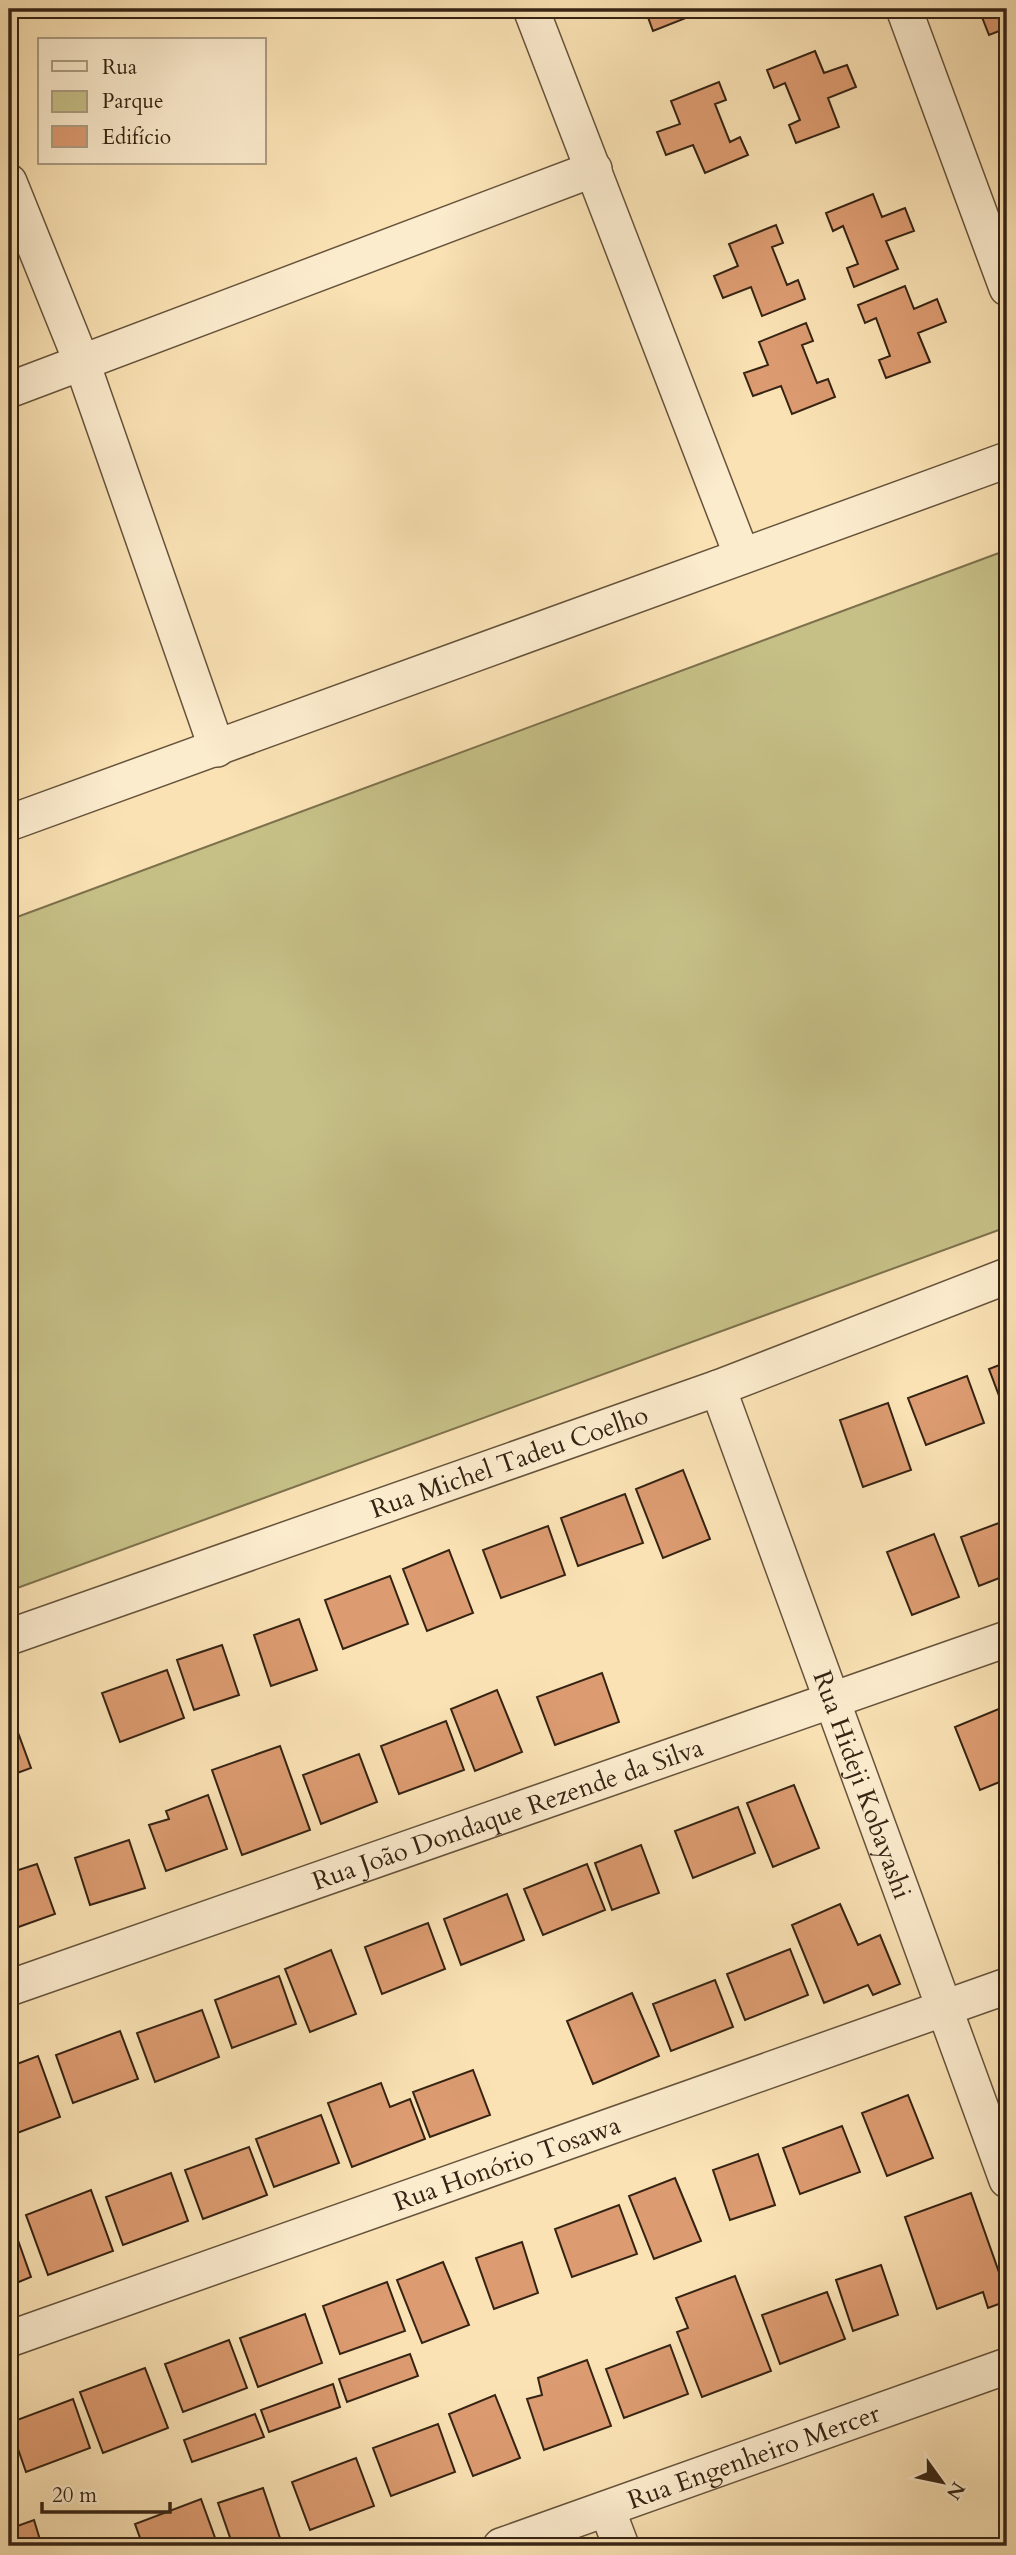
<svg xmlns="http://www.w3.org/2000/svg" width="1016" height="2555" viewBox="0 0 1016 2555" font-family="Cardo,serif">
  <rect width="100%" height="100%" fill="#fae2b4"/>
  <filter id="stains"><feTurbulence type="fractalNoise" baseFrequency=".00286" numOctaves="4"/><feColorMatrix values="0 0 0 0 .2 0 0 0 0 .09 0 0 0 0 .02 0 0 0 .5 -.17"/></filter>
  <radialGradient id="worn" r=".72"><stop offset=".6" stop-color="#630" stop-opacity="0"/><stop offset="1" stop-color="#630" stop-opacity=".3"/></radialGradient>
  <path fill="#c6c087" stroke="#7e724d" stroke-width="2" d="M1007,550V1227L9,1591V920Z"/>
  <path fill="#dc9b70" stroke="#352313" stroke-width="2" d="M645,9H694L696,14L653,31Z
    M988,9H1007V28L989,35L980,12Z
    M815,51L824,73L847,65L856,87L828,98L839,127L796,143L789,125L800,120L785,83L774,88L767,70Z
    M719,82L726,100L715,104L730,142L740,137L748,155L705,173L693,145L666,155L657,132L680,124L671,101Z
    M873,194L882,217L905,208L914,231L886,241L898,269L854,287L847,268L858,264L843,226L833,231L826,213Z
    M776,225L783,243L772,247L787,285L798,280L805,299L762,316L751,287L723,298L714,276L738,266L729,244Z
    M905,286L914,309L937,299L946,322L918,333L930,362L886,378L879,360L890,356L876,318L865,323L858,305Z
    M806,323L813,341L802,345L817,383L828,379L835,397L792,414L781,386L753,396L744,373L768,365L759,342Z
    M1007,1362V1417L989,1369Z
    M967,1376L984,1423L926,1445L908,1398Z
    M888,1403L911,1470L863,1487L840,1420Z
    M683,1470L710,1539L663,1558L636,1489Z
    M625,1494L643,1543L578,1566L561,1518Z
    M1007,1520V1575L979,1586L961,1537Z
    M548,1526L565,1575L501,1598L483,1550Z
    M934,1534L959,1597L912,1615L887,1552Z
    M449,1550L473,1613L427,1631L403,1569Z
    M390,1576L408,1624L343,1649L325,1600Z
    M299,1619L317,1670L271,1686L254,1635Z
    M222,1645L239,1695L194,1710L177,1660Z
    M167,1670L184,1718L120,1742L102,1693Z
    M602,1673L619,1722L555,1745L537,1697Z
    M497,1690L522,1752L475,1771L451,1709Z
    M1001,1708L1007,1725V1779L980,1790L955,1727Z
    M13,1719L31,1768L9,1776V1721Z
    M446,1721L464,1770L399,1794L381,1746Z
    M280,1746L310,1830L242,1855L212,1770Z
    M359,1754L377,1802L321,1824L303,1775Z
    M794,1785L819,1848L773,1867L747,1803Z
    M208,1795L227,1849L166,1871L149,1825L169,1819L166,1811Z
    M738,1807L755,1853L693,1878L675,1831Z
    M129,1840L145,1888L90,1905L75,1858Z
    M641,1845L659,1893L612,1910L595,1863Z
    M1007,1860V1885L999,1863Z
    M37,1864L55,1914L10,1930L9,1873Z
    M587,1864L605,1910L543,1935L524,1889Z
    M507,1894L524,1940L461,1965L444,1919Z
    M840,1904L858,1945L880,1935L900,1984L873,1995L868,1985L824,2003L792,1925Z
    M428,1923L445,1969L382,1994L365,1947Z
    M790,1949L808,1995L745,2020L727,1974Z
    M331,1950L356,2014L310,2032L285,1969Z
    M279,1976L296,2024L232,2048L215,2000Z
    M715,1980L733,2027L671,2051L653,2004Z
    M632,1993L659,2056L593,2084L567,2021Z
    M202,2010L219,2057L155,2082L137,2033Z
    M120,2031L138,2079L73,2103L56,2055Z
    M38,2056L60,2117L9,2136V2067Z
    M473,2070L490,2115L430,2137L413,2092Z
    M381,2083L390,2107L410,2099L425,2139L352,2167L328,2103Z
    M908,2095L933,2158L887,2176L862,2113Z
    M321,2115L339,2163L274,2187L256,2139Z
    M842,2126L860,2172L800,2194L783,2148Z
    M249,2147L267,2195L203,2219L185,2170Z
    M758,2154L775,2205L730,2220L713,2170Z
    M171,2173L188,2221L123,2245L106,2197Z
    M675,2178L701,2241L654,2259L629,2196Z
    M91,2190L113,2251L48,2275L26,2215Z
    M971,2193L1007,2295V2301L988,2308L983,2292L937,2309L905,2217Z
    M619,2205L637,2254L572,2277L555,2229Z
    M14,2229L31,2277L9,2286V2231Z
    M522,2242L538,2293L494,2309L476,2258Z
    M443,2262L469,2325L422,2343L397,2280Z
    M881,2265L898,2315L853,2331L836,2280Z
    M735,2276L771,2371L702,2397L677,2332L688,2328L676,2298Z
    M387,2282L405,2331L340,2354L323,2306Z
    M827,2292L845,2339L780,2364L762,2315Z
    M305,2314L322,2363L258,2387L240,2338Z
    M229,2340L247,2388L183,2412L165,2364Z
    M670,2345L688,2394L624,2418L606,2369Z
    M410,2354L418,2376L347,2402L339,2379Z
    M587,2360L611,2426L544,2450L527,2399L542,2395L538,2378Z
    M145,2368L168,2428L103,2453L80,2392Z
    M333,2384L340,2407L269,2432L261,2410Z
    M495,2395L520,2458L473,2476L449,2414Z
    M73,2399L90,2448L26,2472L9,2423Z
    M255,2414L264,2437L192,2462L184,2440Z
    M438,2424L455,2472L391,2496L373,2448Z
    M356,2458L374,2506L310,2530L292,2482Z
    M263,2488L280,2538L256,2546H233L218,2503Z
    M201,2499L218,2546H143L135,2524Z
    M34,2520L41,2543L33,2546H9V2529Z"/>
  <g fill="none" stroke-linecap="round" stroke-linejoin="round">
    <g stroke="#66533b" stroke-width="38">
      <g id="minor">
        <path d="M531,9L742,556"/>
        <path d="M904,9L1007,288"/>
        <path d="M9,182L82,363L217,749"/>
        <path d="M9,390L594,169"/>
        <path d="M9,823L1007,460"/>
        <path id="s1" d="M718,1388L1007,2180"/>
        <path id="s2" d="M9,1637L718,1388L1007,1276"/>
        <path id="s3" d="M9,1988L1007,1639"/>
        <path id="s4" d="M9,2339L1007,1986"/>
        <path d="M607,2509L621,2546"/>
        <path id="s5" d="M501,2546L1007,2366"/>
      </g>
    </g>
    <use href="#minor" stroke="#fcecce" stroke-width="35"/>
  </g>
  <g text-anchor="middle" stroke-width="5" stroke-linejoin="round" paint-order="stroke">
    <g font-size="26" fill="#352313" stroke="#fcecce">
      <text dy="9" stroke="none"><textPath href="#s2" startOffset="530">Rua Michel Tadeu Coelho</textPath></text>
      <text dy="9" stroke="none"><textPath href="#s1" startOffset="422">Rua Hideji Kobayashi</textPath></text>
      <text dy="9" stroke="none"><textPath href="#s3" startOffset="528">Rua João Dondaque Rezende da Silva</textPath></text>
      <text dy="9" stroke="none"><textPath href="#s4" startOffset="528">Rua Honório Tosawa</textPath></text>
      <text dy="9" stroke="none"><textPath href="#s5" startOffset="268">Rua Engenheiro Mercer</textPath></text>
    </g>
  </g>
  <rect width="1016" height="2555" fill="none" stroke="#fae2b4" stroke-width="35"/>
  <rect x="10" y="10" width="995" height="2534" fill="none" stroke="#352313" stroke-width="3.5"/>
  <rect x="18" y="18" width="981" height="2520" fill="none" stroke="#352313" stroke-width="2"/>
  <rect x="38" y="38" width="228" height="126" fill="#fcecce" stroke="#ac9c83" stroke-width="2"/>
  <rect x="52" y="61" width="35" height="10" fill="#fcecce" stroke="#ac9c83" stroke-width="2"/>
  <text x="102" y="74" font-size="21" fill="#352313">Rua</text>
  <rect x="52" y="91" width="35" height="21" fill="#c6c087" stroke="#ac9c83" stroke-width="2"/>
  <text x="102" y="108" font-size="21" fill="#352313">Parque</text>
  <rect x="52" y="126" width="35" height="21" fill="#dc9b70" stroke="#ac9c83" stroke-width="2"/>
  <text x="102" y="144" font-size="21" fill="#352313">Edifício</text>
  <g transform="translate(942 2482) rotate(123)" stroke="#fcecce" stroke-width="5" paint-order="stroke">
  <path d="M0-5L12 26L0 18L-12 26Z" fill="#352313"/>
  <text y="-10" font-size="19" font-weight="bold" text-anchor="middle" fill="#352313">N</text>
  </g>
  <path d="M42 2502v10h128v-10" fill="none" stroke="#352313" stroke-width="3.5"/>
  <text x="52" y="2502" font-size="21" fill="#352313" stroke="#fcecce" stroke-width="5" paint-order="stroke">20 m</text>
  <rect width="100%" height="100%" filter="url(#stains)"/>
  <rect width="100%" height="100%" fill="url(#worn)"/>
</svg>
